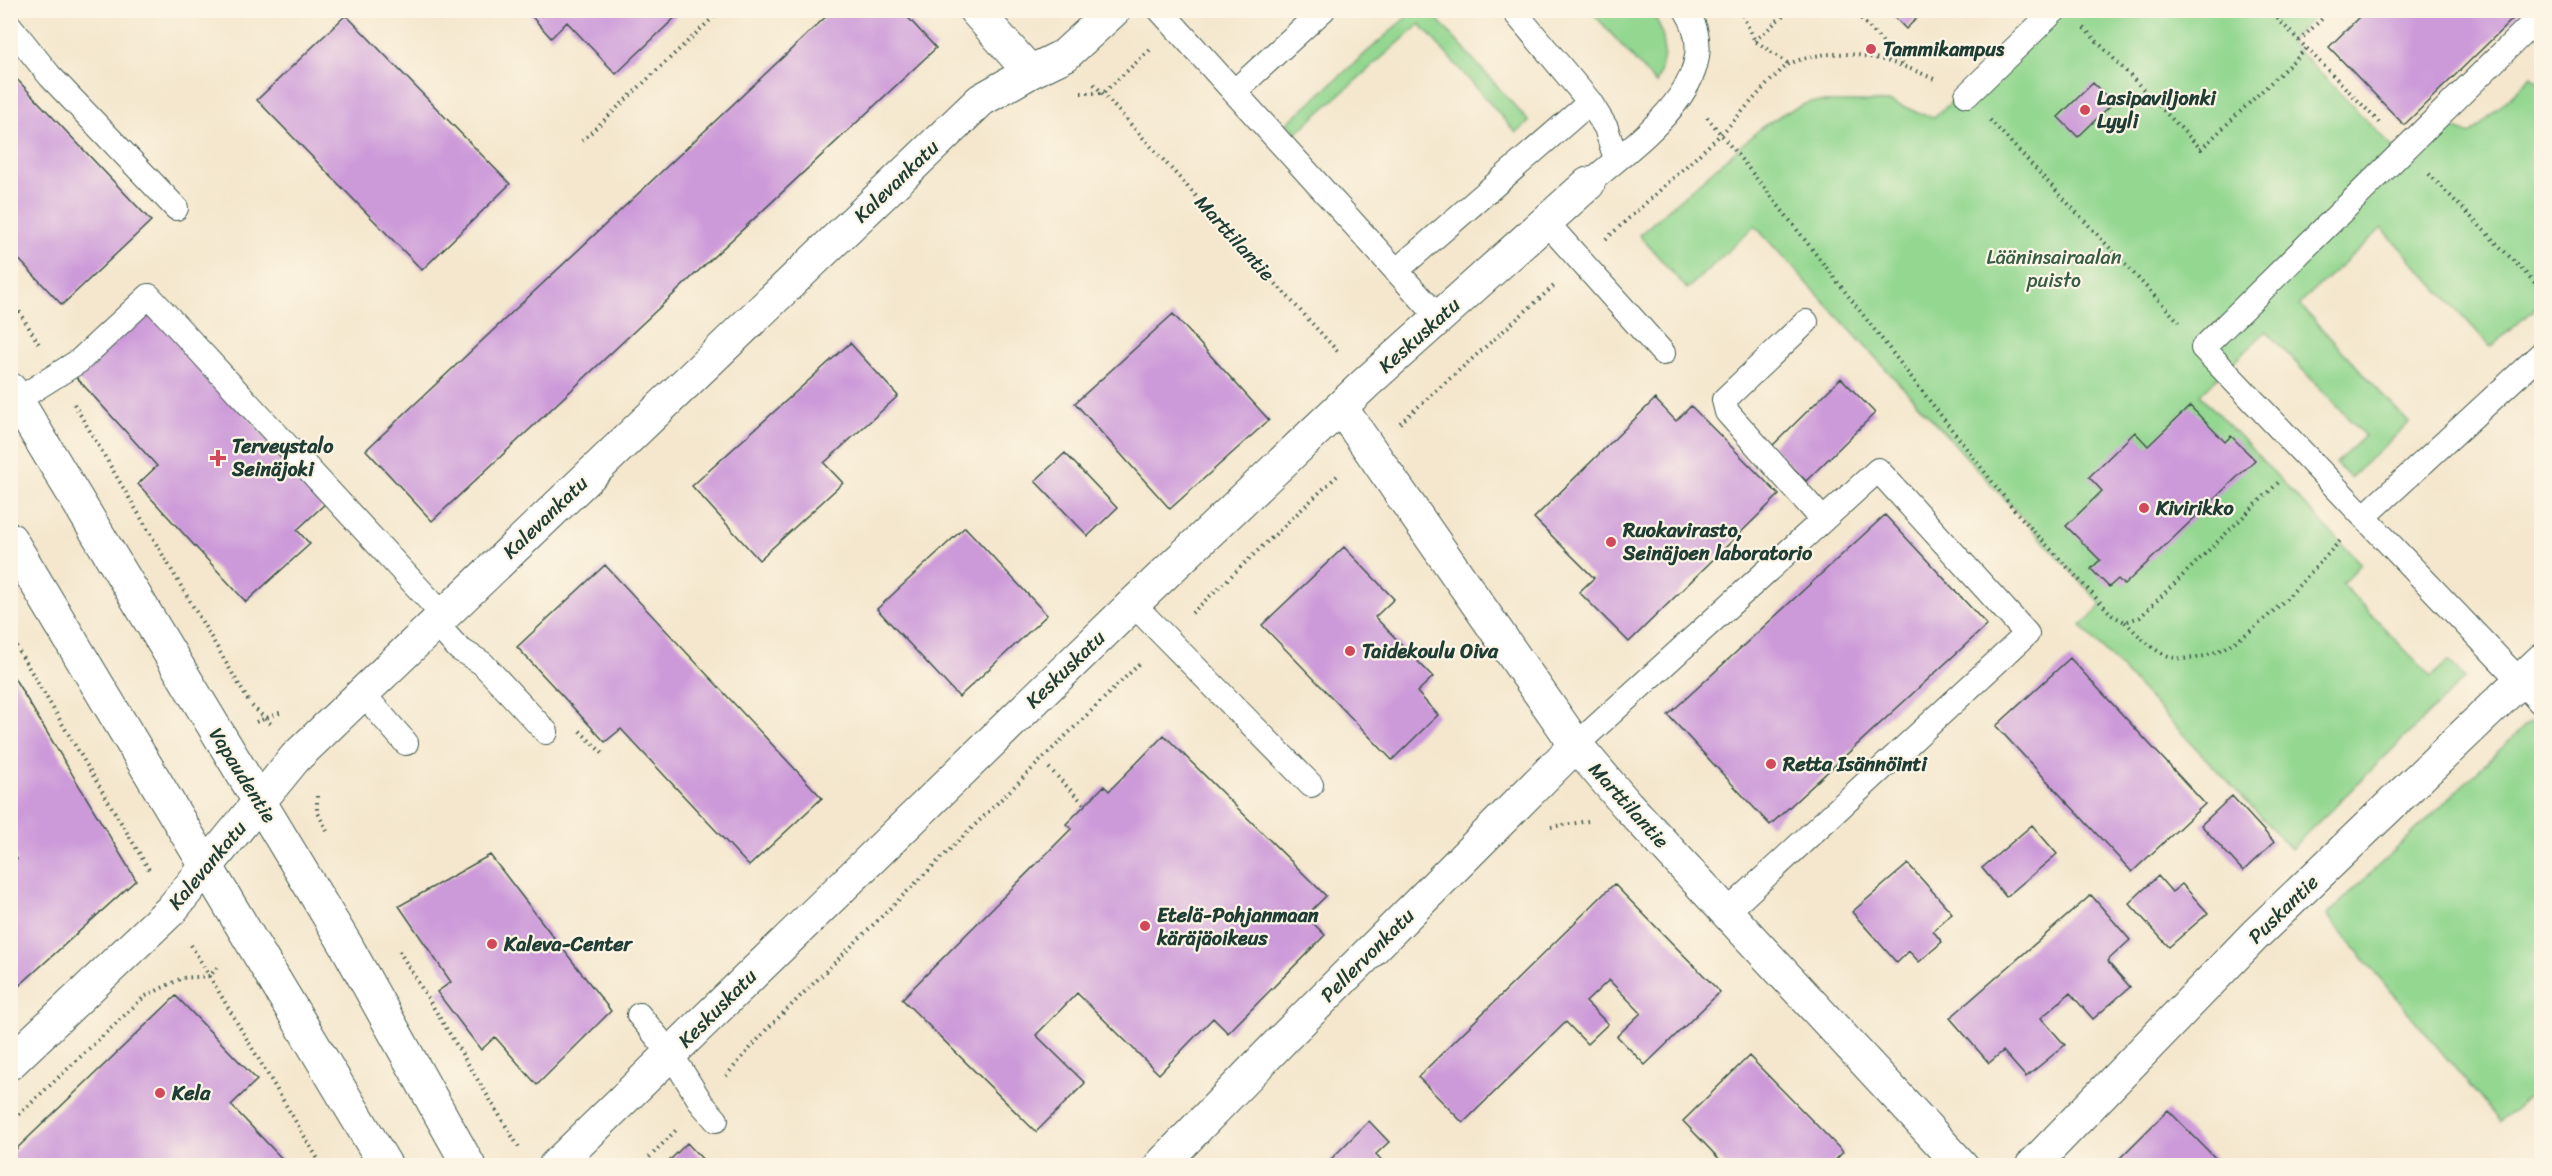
<svg xmlns="http://www.w3.org/2000/svg" width="2552" height="1176" viewBox="0 0 2552 1176" font-family="Sriracha,sans-serif">
  <rect width="100%" height="100%" fill="#fcf5e5"/>
  <filter id="ink" filterUnits="userSpaceOnUse"><feTurbulence type="fractalNoise" baseFrequency=".0167" numOctaves="2"/><feDisplacementMap in="SourceGraphic" scale="12" xChannelSelector="R" yChannelSelector="G"/><feConvolveMatrix kernelMatrix="1 2 1 2 8 2 1 2 1" color-interpolation-filters="sRGB"/></filter>
  <filter id="wash" filterUnits="userSpaceOnUse"><feTurbulence type="fractalNoise" baseFrequency=".008" numOctaves="4" result="noise"/><feDisplacementMap in="SourceGraphic" scale="24" xChannelSelector="R" yChannelSelector="G"/><feGaussianBlur stdDeviation="1.35" result="paint"/><feColorMatrix in="noise" values="0 0 0 0 0 0 0 0 0 0 0 0 0 0 0 0 0 1.4 0 .05"/><feComposite in="paint" operator="in"/></filter>
  <g filter="url(#wash)">
    <rect width="100%" height="100%" fill="#f4e7cd"/>
    <path fill="#93d790" stroke="#598a62" stroke-width="1.5" d="M1410,10L1430,11L1529,122L1516,133L1420,24L1296,133L1287,123L1411,13Z
      M1591,11H1651C1668,35 1667,57 1656,84Z
      M2047,11H2321L2289,41L2399,154L2434,120L2471,134L2532,76L2542,85L2541,303L2491,347L2382,228L2299,304L2409,423L2350,478L2336,463L2365,436L2266,331L2200,395L2361,564L2342,584L2431,677L2448,661L2465,678L2291,849L2081,626L2102,605L1755,226L1687,289L1639,235L1761,128L1784,113L1810,102H1891L1934,118Z
      M2530,721L2542,734L2541,1086L2500,1122L2327,915Z"/>
    <g id="blocks">
      <path fill="#cc9ad9" d="M526,10H683L616,74L567,22L551,38Z
        M833,10H901L936,48L432,521L366,450Z
        M1888,10H1925L1906,29Z
        M2366,10H2522L2404,125L2329,47Z
        M346,15L510,184L422,270L257,100Z
        M10,72L151,221L62,305L10,250Z
        M2093,83L2113,103L2078,137L2058,117Z
        M150,310L327,502L297,530L310,544L246,602L138,484L157,466L76,377Z
        M1173,314L1269,420L1170,509L1075,403Z
        M850,343L898,396L824,463L843,483L759,560L692,486Z
        M1841,378L1875,413L1806,481L1772,446Z
        M1655,399L1676,421L1691,406L1779,495L1629,642L1579,592L1594,578L1534,518Z
        M2190,406L2225,442L2231,436L2255,460L2124,585L2118,579L2109,587L2091,569L2100,560L2066,526L2102,491L2089,477L2135,432L2148,446Z
        M1065,453L1117,508L1088,536L1035,481Z
        M1885,515L1987,625L1770,825L1668,715Z
        M965,527L1047,615L959,697L877,609Z
        M1344,547L1394,599L1375,617L1433,677L1417,692L1438,715L1392,760L1262,625Z
        M605,565L822,798L749,866L621,729L605,742L517,647Z
        M2070,658L2205,804L2132,872L1996,726Z
        M10,671L136,880L10,994V865L17,859L10,849Z
        M1164,735L1326,896L1306,916L1325,935L1228,1033L1213,1018L1159,1074L1077,993L1036,1035L1085,1083L1036,1132L902,999L1071,829L1066,824L1104,786L1109,791Z
        M2232,796L2274,842L2243,871L2201,825Z
        M2032,825L2057,854L2006,897L1982,868Z
        M490,855L611,1011L537,1085L495,1037L481,1050L437,992L451,982L399,906Z
        M1908,864L1952,913L1933,931L1942,942L1919,962L1909,951L1897,963L1852,912Z
        M2158,876L2172,892L2182,884L2208,913L2169,947L2129,903Z
        M1614,884L1720,992L1645,1065L1617,1036L1641,1013L1609,980L1586,1002L1608,1024L1587,1044L1566,1022L1463,1123L1418,1077Z
        M2091,895L2130,940L2107,961L2130,987L2093,1019L2070,993L2041,1018L2065,1045L2026,1077L2003,1051L1989,1063L1950,1018Z
        M176,996L257,1080L231,1105L289,1166H10V1155Z
        M1749,1056L1843,1152L1830,1166H1726L1683,1121Z
        M2168,1110L2223,1166H2112Z
        M1369,1121L1389,1142L1376,1154L1387,1166H1331L1328,1162Z
        M687,1143L709,1166H664Z"/>
    </g>
  </g>
  <g filter="url(#ink)">
    <use href="#blocks" fill-opacity="0" stroke="#3f564b" stroke-width="1.5"/>
    <g fill="none" stroke-linecap="round" stroke-linejoin="round">
      <g stroke="#3f564b" stroke-width="26">
        <path id="service" d="M1160,10L1439,318
          M1513,10L1590,102L1606,128L1616,159
          M2542,14L2203,348L2542,704
          M10,26L50,76L176,208
          M1234,92L1323,10
          M1967,95L2055,10
          M1588,184C1633,144 1731,81 1686,10
          M1546,222L1663,353
          M1396,271L1590,102
          M1806,322L1724,400L1727,412L1823,520
          M17,400L79,361L149,296L444,616
          M2364,517L2542,353
          M1133,604L1311,785
          M436,624L459,649L482,663L546,732
          M363,694L406,743
          M1576,745L1878,470L2027,634L1727,912
          M639,1015L671,1054L702,1104L716,1120"/>
      </g>
      <g stroke="#3f564b" stroke-width="35">
        <path id="minor" d="M975,10L1030,72
          M1341,408L1576,745L1627,805L1962,1166
          M10,1063L171,910L295,758L981,100L1030,72L1065,55L1114,10
          M555,1166L1133,604L1366,383L1588,184
          M1160,1166L1284,1038L1576,745
          M2032,1166L2255,935L2542,660"/>
      </g>
      <g stroke="#3f564b" stroke-width="35">
        <path id="primary" d="M10,389L346,945L469,1166
          M10,539L386,1166"/>
      </g>
      <path stroke="#3f564b" stroke-width="4" stroke-dasharray="1.5 4.5" stroke-linecap="butt" d="M1740,10L1755,41L1789,64
        M1853,10L1904,65
        M2269,10L2380,123
        M2084,28L2201,149L2306,49
        M1755,41L1789,10
        M2299,41L2331,10
        M1094,84L1339,353
        M1081,93H1103L1150,50
        M1707,117L1774,200L2015,511L2112,615L2125,622L2140,617L2281,480
        M1990,120L2179,322
        M582,141L721,10
        M2429,174L2542,290
        M1606,239C1644,204 1683,170 1721,134C1735,121 1778,69 1791,63C1839,43 1892,59 1936,80
        M10,296L40,346
        M74,404L248,700
        M1400,423L1556,284
        M1192,613L1339,474
        M2125,622C2140,636 2155,655 2177,658C2236,667 2302,580 2340,541
        M10,636L151,873
        M252,706L273,726
        M256,722L282,712
        M580,731L604,755
        M1049,768L1085,805
        M317,796V811L327,831
        M1551,827L1588,821
        M191,945L322,1166
        M399,951L520,1149
        M726,1076L767,1029L1141,662
        M10,1123L144,997L182,978L210,976L220,964
        M641,1166L678,1128"/>
      <use href="#service" stroke="#fff" stroke-width="24"/>
      <use href="#minor" stroke="#fff" stroke-width="33"/>
      <use href="#primary" stroke="#fff" stroke-width="33"/>
    </g>
  </g>
  <g fill="#d1495b" stroke="#fcf5e5" stroke-width="2">
    <circle cx="1871" cy="49" r="6"/>
    <circle cx="2085" cy="110" r="6"/>
    <path d="M215 449h6v6h6v6h-6v6h-6v-6h-6v-6h6z"/>
    <circle cx="2144" cy="508" r="6"/>
    <circle cx="1611" cy="542" r="6"/>
    <circle cx="1350" cy="651" r="6"/>
    <circle cx="1771" cy="764" r="6"/>
    <circle cx="1145" cy="926" r="6"/>
    <circle cx="492" cy="944" r="6"/>
    <circle cx="160" cy="1093" r="6"/>
  </g>
  <g text-anchor="middle" stroke-width="4.5" stroke-linejoin="round" paint-order="stroke">
    <g font-size="20" font-weight="bold" fill="#1f3d34" stroke="#fcf5e5" text-anchor="start">
      <text x="1883" y="56">Tammikampus</text>
      <text x="2097" y="105">Lasipaviljonki<tspan x="2097" dy="23">Lyyli</tspan></text>
      <text x="232" y="453">Terveystalo<tspan x="232" dy="23">Seinäjoki</tspan></text>
      <text x="2156" y="515">Kivirikko</text>
      <text x="1623" y="537">Ruokavirasto,<tspan x="1623" dy="23">Seinäjoen laboratorio</tspan></text>
      <text x="1362" y="658">Taidekoulu Oiva</text>
      <text x="1783" y="771">Retta Isännöinti</text>
      <text x="1157" y="922">Etelä-Pohjanmaan<tspan x="1157" dy="23">käräjäoikeus</tspan></text>
      <text x="504" y="951">Kaleva-Center</text>
      <text x="172" y="1100">Kela</text>
    </g>
    <g font-size="20" fill="#1f3d34" stroke="#fcf5e5">
      <text transform="translate(896 181) rotate(-44)" y="7">Kalevankatu</text>
      <text transform="translate(1235 238) rotate(48)" y="7">Marttilantie</text>
      <text transform="translate(1419 335) rotate(-42)" y="7">Keskuskatu</text>
      <text transform="translate(545 517) rotate(-44)" y="7">Kalevankatu</text>
      <text transform="translate(1065 669) rotate(-44)" y="7">Keskuskatu</text>
      <text transform="translate(243 775) rotate(58)" y="7">Vapaudentie</text>
      <text transform="translate(1629 805) rotate(48)" y="7">Marttilantie</text>
      <text transform="translate(207 865) rotate(-50)" y="7">Kalevankatu</text>
      <text transform="translate(2283 909) rotate(-44)" y="7">Puskantie</text>
      <text transform="translate(1367 955) rotate(-45)" y="7">Pellervonkatu</text>
      <text transform="translate(717 1008) rotate(-45)" y="7">Keskuskatu</text>
    </g>
    <g font-size="20" fill="#365c46" stroke="#fcf5e5">
      <text x="2054" y="264">Lääninsairaalan<tspan x="2054" dy="23">puisto</tspan></text>
    </g>
  </g>
  <rect width="2552" height="1176" fill="none" stroke="#fcf5e5" stroke-width="36"/>
</svg>
